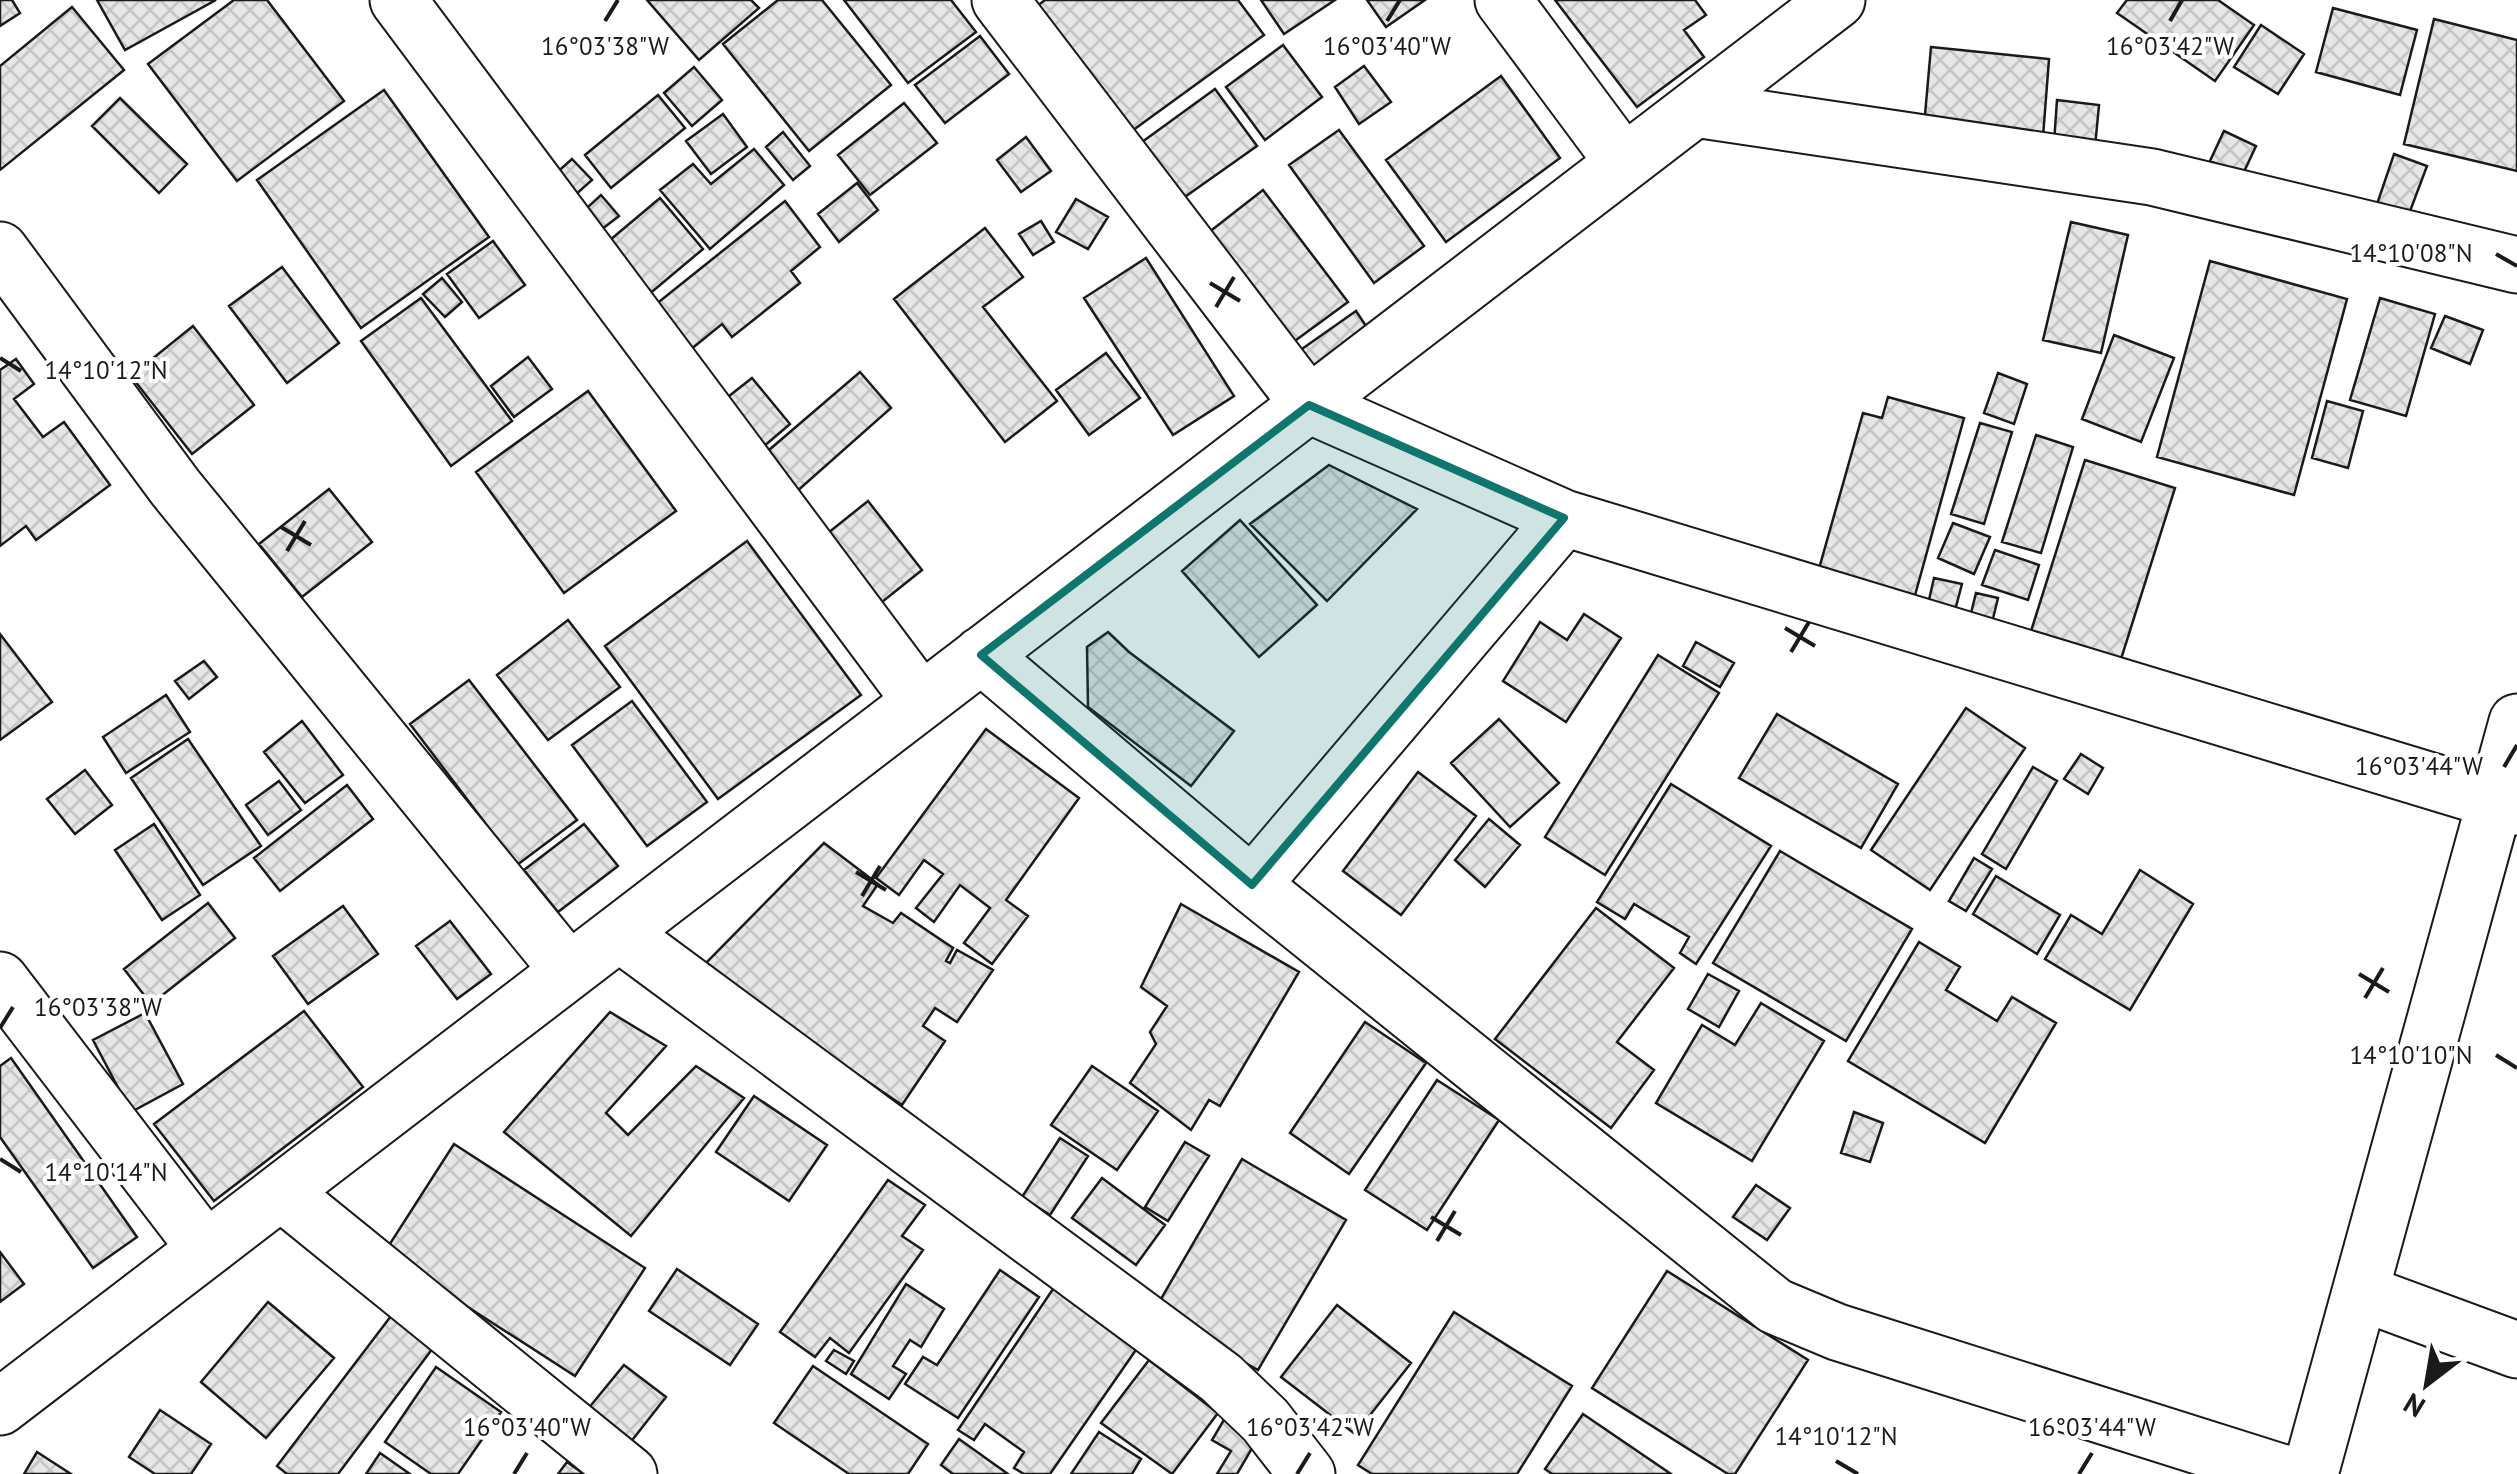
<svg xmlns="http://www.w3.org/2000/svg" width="2517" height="1474" viewBox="0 0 2517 1474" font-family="'PT Sans',sans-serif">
  <defs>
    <pattern id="building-cross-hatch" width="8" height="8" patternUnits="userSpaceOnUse" patternTransform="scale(2.5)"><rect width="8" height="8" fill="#e6e6e6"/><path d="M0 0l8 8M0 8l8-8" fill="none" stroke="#c5c5c5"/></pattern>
  </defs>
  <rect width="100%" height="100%" fill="#fff"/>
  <path fill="url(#building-cross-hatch)" stroke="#1a1a1a" stroke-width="2.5" d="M0,0H12L20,13L0,26Z
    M97,0H216L125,50Z
    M234,0H267L344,101L237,181L148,64Z
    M647,0H751L759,8L699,60Z
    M778,0H822L891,85L809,151L723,44Z
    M844,0H951L976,32L908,83Z
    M1045,0H1238L1264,35L1125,136L1032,10Z
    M1261,0H1335L1284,34Z
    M1367,0H1425L1386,27Z
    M1555,0H1695L1706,15L1684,30L1704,57L1637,107Z
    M2127,0H2218L2254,25L2215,81L2117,13Z
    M72,7L124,70L0,170V66Z
    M2333,8L2417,30L2400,95L2316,72Z
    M2434,19L2517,40V171L2404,144Z
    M2261,25L2304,54L2278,94L2234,67Z
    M980,36L1009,74L945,123L915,85Z
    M1283,45L1322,97L1265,140L1226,87Z
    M1931,47L2049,59L2043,137L1924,126Z
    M1364,66L1391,102L1359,124L1335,87Z
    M694,67L722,100L692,126L664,93Z
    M1501,76L1560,158L1446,242L1386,160Z
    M1215,89L1257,146L1172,206L1131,150Z
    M384,90L489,237L361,328L257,180Z
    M658,95L685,128L611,188L585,155Z
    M120,98L187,164L159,193L92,126Z
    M2057,100L2099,105L2095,147L2054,143Z
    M904,103L937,143L870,195L838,155Z
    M723,114L747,147L711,174L686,141Z
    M1339,130L1424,246L1374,283L1289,165Z
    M2224,131L2256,146L2242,176L2210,161Z
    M783,132L810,166L793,180L766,147Z
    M1026,137L1051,171L1021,192L997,160Z
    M754,149L784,185L710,249L660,190L693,164L711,184Z
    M2394,154L2427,166L2406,222L2375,210Z
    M572,159L592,180L564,205L545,183Z
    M857,183L878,210L839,242L818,214Z
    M1263,190L1348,302L1292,343L1208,233Z
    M601,195L619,216L593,236L577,217Z
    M660,198L703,249L641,301L597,251Z
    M1076,199L1108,217L1088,249L1056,232Z
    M785,201L820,247L791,271L800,283L732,337L722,324L684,355L650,309Z
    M1041,221L1054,242L1033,255L1019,234Z
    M2071,222L2128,235L2101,353L2043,340Z
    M985,228L1023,277L983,307L1057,401L1005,442L894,299Z
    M493,241L525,285L479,318L447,274Z
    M1146,258L1234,396L1173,435L1084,298Z
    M2210,261L2347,299L2294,495L2157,457Z
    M282,267L339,343L287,383L229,306Z
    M442,278L462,302L445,317L423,294Z
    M421,298L512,421L451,466L361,341Z
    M2380,298L2435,314L2406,416L2350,400Z
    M1356,311L1372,335L1315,374L1299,351Z
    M2445,316L2483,330L2470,364L2431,348Z
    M193,326L254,405L192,454L131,376Z
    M2114,335L2174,358L2141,442L2082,419Z
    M1106,353L1140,398L1089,435L1056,390Z
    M528,357L552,389L514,417L491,386Z
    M16,359L34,384L14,399L43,437L64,422L110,485L36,540L26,526L0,546V370Z
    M860,372L891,408L795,493L762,456Z
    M1998,373L2027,384L2014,424L1984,413Z
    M752,378L790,424L763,447L724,400Z
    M588,391L676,511L564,593L476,472Z
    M1888,397L1964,418L1909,617L1813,590L1863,413L1882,418Z
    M2327,401L2363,411L2348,468L2312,458Z
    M1980,423L2012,432L1984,524L1951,514Z
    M2036,435L2073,447L2041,553L2002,542Z
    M2085,460L2175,488L2116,675L2026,647Z
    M1329,465L1417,509L1327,601L1250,524Z
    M329,489L372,542L302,597L259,544Z
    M868,501L922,570L882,602L828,533Z
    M1240,520L1317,605L1259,657L1182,571Z
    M1953,523L1990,537L1974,574L1938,558Z
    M747,541L861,695L718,799L605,646Z
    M1995,550L2039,565L2028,600L1982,585Z
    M1934,578L1962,584L1950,629L1924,622Z
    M1976,593L1998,598L1989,635L1967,629Z
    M1584,614L1621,638L1566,722L1503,681L1540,622L1567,640Z
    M568,620L620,687L548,740L497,675Z
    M1108,632L1129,652L1234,731L1191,786L1088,707L1087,647Z
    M0,634L52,702L0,740Z
    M1696,642L1734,663L1720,687L1683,666Z
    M1658,655L1719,693L1605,875L1545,837Z
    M204,661L217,677L189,699L175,681Z
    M469,680L577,820L517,865L410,724Z
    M166,695L190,732L126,773L103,737Z
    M632,701L707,802L647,846L572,745Z
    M1966,708L2025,748L1930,890L1871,850Z
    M1777,714L1898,784L1861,848L1739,778Z
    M1499,719L1559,783L1510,827L1451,763Z
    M302,721L343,775L305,803L264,752Z
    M986,729L1079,798L1006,900L1028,916L992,964L964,943L990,908L960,885L934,922L916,908L943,874L924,860L899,895L876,878Z
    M188,739L261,846L203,885L131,778Z
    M2081,754L2103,768L2088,794L2064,779Z
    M2033,767L2057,781L2006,869L1982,854Z
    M85,770L112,805L75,834L47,799Z
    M1418,772L1476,816L1401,915L1343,871Z
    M279,781L301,810L268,835L246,805Z
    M1671,784L1771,846L1696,964L1680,953L1689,937L1634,904L1625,919L1597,902Z
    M347,785L373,819L280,891L254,858Z
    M1489,819L1520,845L1485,887L1455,860Z
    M154,824L200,895L162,920L115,850Z
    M584,824L618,866L558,912L524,870Z
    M824,843L878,884L863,906L893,923L901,913L953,948L946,961L950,963L957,950L993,970L957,1022L935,1008L923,1026L945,1041L902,1105L701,968Z
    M1780,851L1912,929L1846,1041L1713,963Z
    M1974,858L1992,869L1966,911L1949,901Z
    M2140,870L2193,904L2130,1010L2045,959L2071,915L2102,934Z
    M1996,876L2060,915L2037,954L1973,914Z
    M208,903L235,938L151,1004L124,969Z
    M1181,904L1299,972L1220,1106L1209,1100L1191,1130L1130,1083L1156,1044L1150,1032L1167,1006L1141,987Z
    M343,906L378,954L308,1004L273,956Z
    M1596,908L1674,968L1617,1042L1654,1070L1611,1128L1495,1039Z
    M450,921L491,974L457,999L416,946Z
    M1919,942L1960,967L1946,990L1997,1021L2012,997L2056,1023L1985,1143L1848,1061Z
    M1708,974L1739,991L1719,1027L1688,1009Z
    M1761,1003L1824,1041L1752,1161L1656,1103L1702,1025L1735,1045Z
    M304,1011L363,1087L214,1201L154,1124Z
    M610,1012L666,1046L606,1113L628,1135L696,1066L744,1098L631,1236L504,1132Z
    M145,1013L183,1084L131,1112L93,1040Z
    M1365,1022L1426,1063L1349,1174L1290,1133Z
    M11,1058L137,1237L93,1268L0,1137V1066Z
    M1092,1066L1158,1111L1117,1170L1051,1125Z
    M1437,1080L1499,1120L1427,1230L1365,1190Z
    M754,1096L827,1145L789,1201L716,1152Z
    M1854,1112L1883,1123L1870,1162L1841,1153Z
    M1060,1138L1088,1156L1050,1215L1022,1197Z
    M1185,1142L1209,1156L1168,1221L1145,1207Z
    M454,1144L645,1268L575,1376L384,1253Z
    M1242,1159L1346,1220L1258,1370L1154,1311Z
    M1102,1178L1165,1225L1136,1265L1072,1218Z
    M888,1180L925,1205L902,1236L923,1250L849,1353L830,1338L815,1357L780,1332Z
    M1756,1185L1790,1208L1767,1240L1733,1217Z
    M0,1252L24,1284L0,1302Z
    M677,1269L758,1324L730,1365L649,1311Z
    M1000,1270L1039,1297L958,1418L905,1384L923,1357L937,1365Z
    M1667,1271L1808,1360L1735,1474H1728L1592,1388Z
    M906,1284L944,1309L921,1347L910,1340L893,1366L906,1374L889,1399L851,1374Z
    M1055,1286L1140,1344L1050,1474H1024L1014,1468L1024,1452L985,1424L974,1440L958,1430Z
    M268,1302L334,1358L266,1438L201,1382Z
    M1337,1305L1411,1363L1355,1434L1281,1377Z
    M1454,1312L1572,1386L1517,1474H1372L1358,1465Z
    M391,1316L433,1348L338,1474H287L277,1466Z
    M834,1350L854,1361L846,1374L826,1361Z
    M1149,1360L1218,1413L1172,1474L1101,1423Z
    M624,1365L666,1397L626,1448L583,1415Z
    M813,1366L928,1444L908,1474H849L774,1423Z
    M436,1367L501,1412L458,1474H431L385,1442Z
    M160,1410L211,1444L191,1474H155L129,1457Z
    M1583,1414L1671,1474H1552L1545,1469Z
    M1225,1418L1258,1438L1237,1474H1217L1231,1451L1212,1440Z
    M1099,1432L1141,1459L1132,1474H1071Z
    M959,1439L1008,1474H953L941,1465Z
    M37,1452L71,1474H24Z
    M380,1453L410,1474H366Z
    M567,1462L584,1474H558Z"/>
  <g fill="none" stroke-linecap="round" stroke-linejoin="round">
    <g stroke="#1a1a1a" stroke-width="59">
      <path id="street" d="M398,0L921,701
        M1000,0L1309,405L1564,518L2517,807
        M1503,0L1624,163
        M1695,109L2152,177L2517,265
        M0,250L175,487L569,971
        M981,655L1252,885L1775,1306L1837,1332L2287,1474
        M1252,885L1564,518
        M619,933L1221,1378L1265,1420L1307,1474
        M0,980L206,1249
        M281,1192L629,1474
        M2360,1292L2517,1350
        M0,1407L1837,0
        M2310,1474L2517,722"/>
    </g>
    <use href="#street" stroke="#fff" stroke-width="55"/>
  </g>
  <path fill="#0f766e" fill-opacity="0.2" stroke="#0f766e" stroke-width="8" stroke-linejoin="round" d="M1309,405L1564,518L1252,885L981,655Z"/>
  <path fill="none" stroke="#1a1a1a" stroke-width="4" d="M605,21L618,0M1387,21L1400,0M2170,21L2182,0M2496,254L2517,266M1210,283L1240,301M1216,307L1234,277M0,358L21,371M281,527L311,545M287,551L305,521M1785,628L1815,646M1791,652L1809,622M2504,767L2517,745M856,872L886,890M862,896L880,866M2359,974L2389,992M2365,998L2383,968M0,1028L13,1007M2496,1055L2517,1068M0,1159L21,1172M1431,1217L1461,1235M1437,1241L1455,1211M1836,1461L1858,1474M514,1474L527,1453M1297,1474L1310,1453M2079,1474L2092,1453"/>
  <g font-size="25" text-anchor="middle" fill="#1a1a1a" stroke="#fff" stroke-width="8" stroke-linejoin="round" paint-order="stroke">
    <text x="1387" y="55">16°03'40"W</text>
    <text x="2170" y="55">16°03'42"W</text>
    <text x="605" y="55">16°03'38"W</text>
    <text x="2411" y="262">14°10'08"N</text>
    <text x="106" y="379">14°10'12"N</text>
    <text x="2419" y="775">16°03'44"W</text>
    <text x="98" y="1016">16°03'38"W</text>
    <text x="2411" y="1064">14°10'10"N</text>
    <text x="106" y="1181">14°10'14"N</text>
    <text x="527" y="1436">16°03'40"W</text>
    <text x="1310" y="1436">16°03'42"W</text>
    <text x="2092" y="1436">16°03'44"W</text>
    <text x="1836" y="1445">14°10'12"N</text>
  </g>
  <g transform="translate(2427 1384) rotate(211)" stroke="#ffffff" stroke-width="8" paint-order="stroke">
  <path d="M0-8L18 38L0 25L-18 38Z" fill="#1a1a1a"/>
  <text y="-15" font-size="28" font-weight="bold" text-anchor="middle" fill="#1a1a1a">N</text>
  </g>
</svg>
